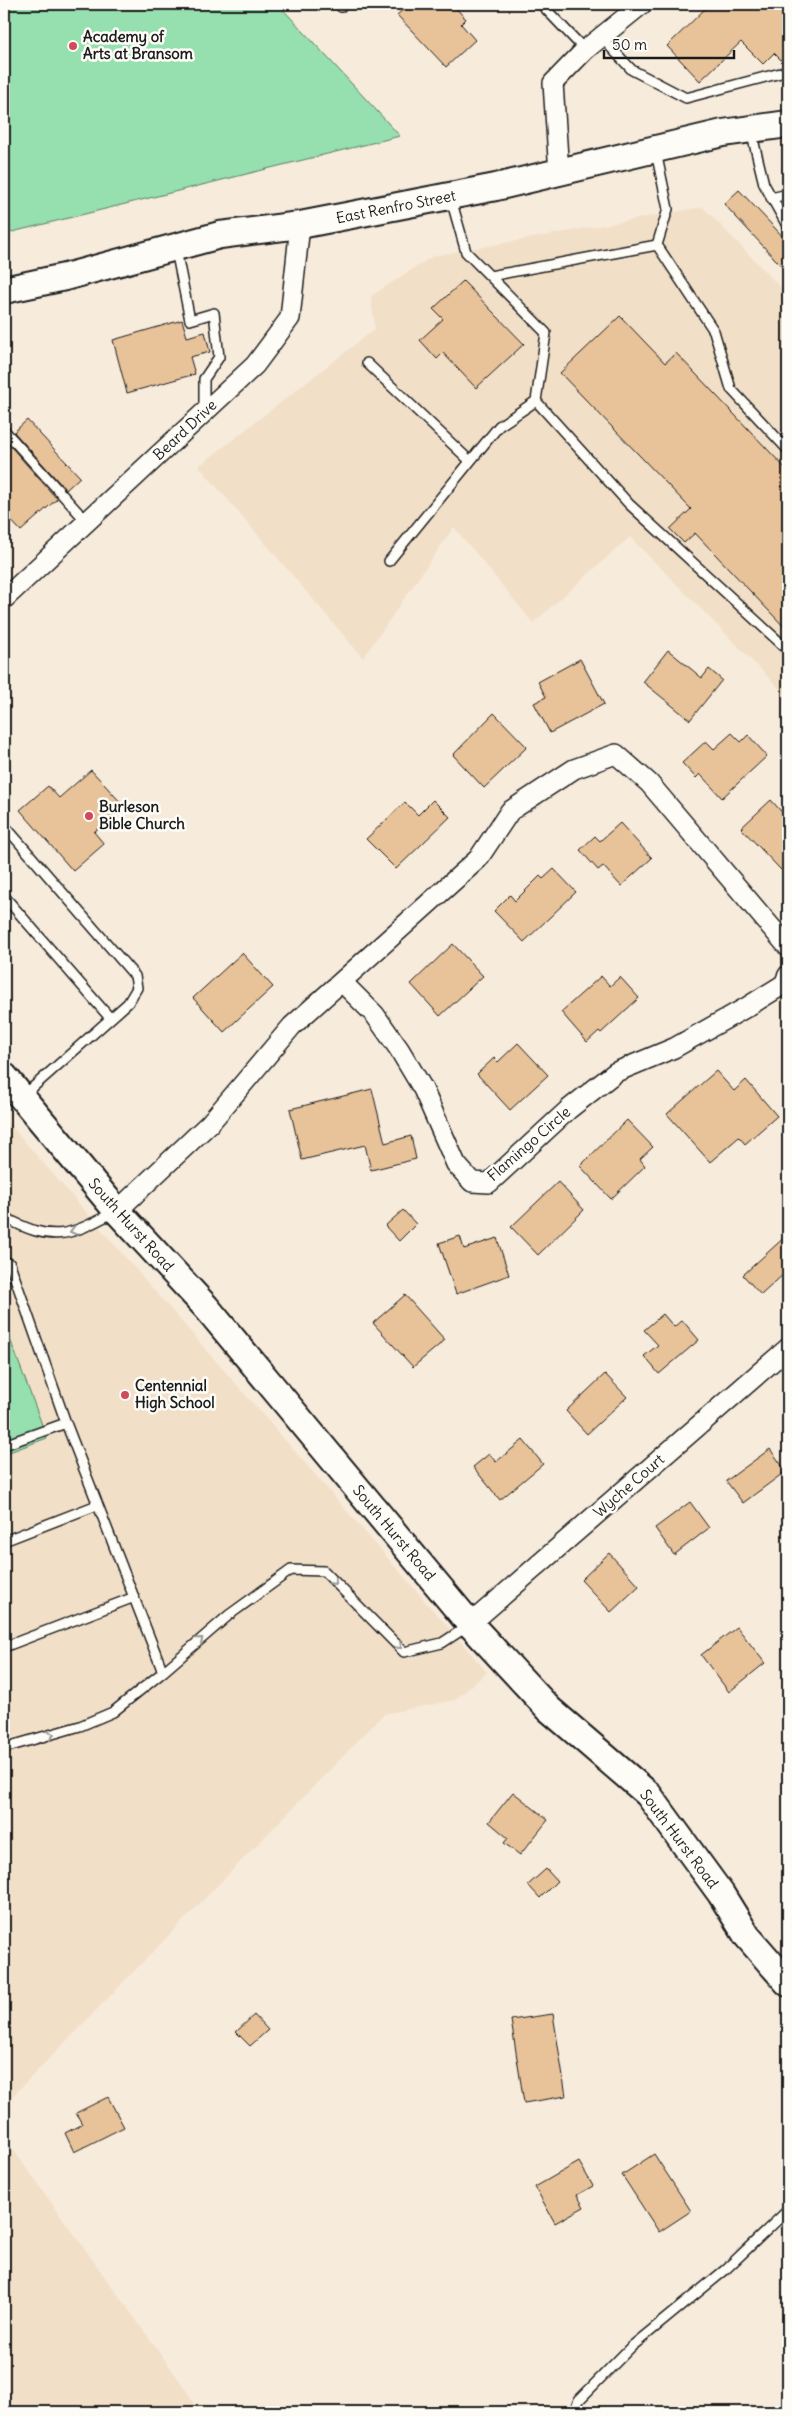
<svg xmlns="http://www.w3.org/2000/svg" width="792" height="2416" viewBox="0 0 792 2416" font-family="Delius,sans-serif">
  <rect width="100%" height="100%" fill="#f7ebdb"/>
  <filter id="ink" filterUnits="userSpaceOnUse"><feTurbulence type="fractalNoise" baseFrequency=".02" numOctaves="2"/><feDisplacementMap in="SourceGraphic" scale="10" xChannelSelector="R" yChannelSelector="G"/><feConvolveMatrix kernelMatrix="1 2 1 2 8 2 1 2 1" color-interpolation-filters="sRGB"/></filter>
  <g filter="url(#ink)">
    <path fill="#f2dfc7" d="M703,207L788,295V697L630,537L533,623L454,527L363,658L199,466L375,329L371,296L433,256Z
      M4,1118L487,1672L455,1700L384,1714L4,2105Z
      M4,2137L185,2388L198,2412H4Z"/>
    <path fill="#96dfae" stroke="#597e65" d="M4,4H278L400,136L4,234Z
      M4,1323L47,1438L4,1454Z"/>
    <path fill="#e8c299" stroke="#1c1c1c" d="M409,4H452L466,19L461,24L475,40L446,67L397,15Z
      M710,4H788V65H786L774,53L763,64L741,42L700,81L667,46Z
      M739,190L788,242V273L724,204Z
      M463,281L524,344L476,388L443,353L437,359L420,340L443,319L433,309Z
      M620,316L665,363L676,353L788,471V631L695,533L684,543L670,529L691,509L560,373Z
      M182,320L187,337L205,332L210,352L190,357L195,374L127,393L113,340Z
      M27,420L80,477L66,490L14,432Z
      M5,440L57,499L21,531L4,513Z
      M668,650L702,678L709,669L722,680L690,720L643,682Z
      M580,659L604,704L550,733L534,703L546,697L538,682Z
      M494,713L527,747L484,788L453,755Z
      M732,733L741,742L748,735L767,756L722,798L700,774L696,778L682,763L706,741L714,749Z
      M91,770L124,806L94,832L104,844L73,871L20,810L48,786L59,798Z
      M433,800L450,817L396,869L366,839L405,802L418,815Z
      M771,800L788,819V863L781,870L741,828Z
      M620,823L652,858L621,886L603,866L598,870L580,850L595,836L600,841Z
      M554,869L576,892L524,942L494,911L510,895L515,901L540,876L543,879Z
      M453,944L483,976L440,1016L411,984Z
      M242,953L273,987L224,1032L193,998Z
      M601,976L610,986L620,977L639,998L601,1033L599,1031L587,1042L561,1012Z
      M518,1043L548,1075L510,1110L477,1074L494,1058L498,1062Z
      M716,1071L734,1091L746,1080L777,1116L745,1144L739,1137L710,1162L667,1114Z
      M372,1089L385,1143L411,1136L416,1159L371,1170L365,1145L302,1160L290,1109Z
      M627,1120L653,1147L640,1159L645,1166L611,1199L580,1166Z
      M558,1182L584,1210L538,1255L511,1227Z
      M403,1210L416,1224L399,1241L385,1226Z
      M788,1234V1270L761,1295L743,1275Z
      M460,1236L464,1249L497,1238L509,1275L456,1294L439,1243Z
      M405,1295L445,1340L413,1367L373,1323Z
      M663,1314L674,1327L682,1320L699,1340L659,1374L644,1356L658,1345L644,1330Z
      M605,1374L627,1397L587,1434L566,1411Z
      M523,1440L543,1464L500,1500L473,1467L489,1454L496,1462Z
      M770,1449L786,1471L743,1503L726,1481Z
      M690,1502L709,1528L674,1555L655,1528Z
      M609,1553L639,1586L611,1612L581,1580Z
      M737,1627L765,1663L729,1692L701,1655Z
      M513,1792L548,1820L520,1855L504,1843L508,1838L489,1822Z
      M546,1869L557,1881L540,1898L528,1885Z
      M553,2014L566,2096L524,2103L511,2020Z
      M254,2015L268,2030L250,2046L236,2032Z
      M108,2097L124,2127L74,2152L65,2133L82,2124L76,2113Z
      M654,2154L691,2211L659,2232L622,2175Z
      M579,2162L593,2186L577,2195L584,2207L555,2223L535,2187Z"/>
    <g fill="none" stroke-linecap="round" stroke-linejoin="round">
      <g stroke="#1c1c1c" stroke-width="12">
        <path id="lane" d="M541,4L585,50
          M341,7L345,4
          M601,37L632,70L686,98L788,71
          M751,131L764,184L788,227
          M656,152L668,209L657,245L714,331L731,389L788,450
          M771,198L788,194
          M451,199L466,252L546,333L536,401L629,504L788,650
          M176,250L190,320L214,313L219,357L204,379V411
          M490,276L657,245
          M367,363L470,461
          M4,430L86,521
          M389,561L499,426L536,401
          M4,825L135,976L137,988L128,1003L23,1096
          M4,896L110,1018
          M4,1217C52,1243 68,1237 114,1212
          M4,1260L10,1264L66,1423L163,1672
          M4,1445L66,1423
          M4,1541L97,1505
          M4,1647L132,1598
          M4,1748L80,1726L113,1712L163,1672L229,1615L291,1570L324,1571L404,1652L442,1643L468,1626
          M574,2412L579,2400L631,2347L725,2270L788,2210"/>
      </g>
      <g stroke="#1c1c1c" stroke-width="22">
        <path id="street" d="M559,173L553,83L585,50L642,4
          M4,599L255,365L290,318L300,225
          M342,982L375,1015L399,1049L423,1089L456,1164L472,1182L489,1183L569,1109L616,1072L674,1048L747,1007L784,984L788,975
          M117,1211L210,1123L292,1026L478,859L510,811L574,769L616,754L649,783L788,947
          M470,1624L788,1348"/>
      </g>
      <g stroke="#1c1c1c" stroke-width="30">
        <path id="secondary" d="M4,290L65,277L220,235L300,225L496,187L723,133L788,124
          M4,1076L117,1211L206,1307L470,1624L549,1709L648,1794L721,1894L747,1936L788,1983"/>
      </g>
      <use href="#lane" stroke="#fdfcf7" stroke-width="9"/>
      <use href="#street" stroke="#fdfcf7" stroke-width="19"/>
      <use href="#secondary" stroke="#fdfcf7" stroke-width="26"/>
    </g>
    <defs><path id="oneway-chevron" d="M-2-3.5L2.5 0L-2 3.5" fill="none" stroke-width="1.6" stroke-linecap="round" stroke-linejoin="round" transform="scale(1.25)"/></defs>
    <g stroke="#989794">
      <use href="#oneway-chevron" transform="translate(73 1231) rotate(166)"/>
      <use href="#oneway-chevron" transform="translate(334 1582) rotate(45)"/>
      <use href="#oneway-chevron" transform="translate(200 1640) rotate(-41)"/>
      <use href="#oneway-chevron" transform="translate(399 1646) rotate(42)"/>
      <use href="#oneway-chevron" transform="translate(51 1735) rotate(-16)"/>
    </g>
  </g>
  <g fill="#d1495b" stroke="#fdfcf7" stroke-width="2">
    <circle cx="73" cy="46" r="5"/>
    <circle cx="89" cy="816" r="5"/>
    <circle cx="125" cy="1395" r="5"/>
  </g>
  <g text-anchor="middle" stroke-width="5" stroke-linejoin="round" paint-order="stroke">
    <g font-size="15" font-weight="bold" fill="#1c1c1c" stroke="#fdfcf7" text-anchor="start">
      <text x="83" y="42">Academy of<tspan x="83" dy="17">Arts at Bransom</tspan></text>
      <text x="99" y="812">Burleson<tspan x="99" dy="17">Bible Church</tspan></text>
      <text x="135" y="1391">Centennial<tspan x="135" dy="17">High School</tspan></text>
    </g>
    <g font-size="15" fill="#1c1c1c" stroke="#fdfcf7">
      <text transform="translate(396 207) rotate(-11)" y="5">East Renfro Street</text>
      <text transform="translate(185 430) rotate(-43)" y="5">Beard Drive</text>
      <text transform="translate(529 1144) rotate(-41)" y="5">Flamingo Circle</text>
      <text transform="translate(131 1225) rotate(48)" y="5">South Hurst Road</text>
      <text transform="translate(629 1486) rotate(-41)" y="5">Wyche Court</text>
      <text transform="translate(394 1533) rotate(50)" y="5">South Hurst Road</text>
      <text transform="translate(679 1839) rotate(53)" y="5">South Hurst Road</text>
    </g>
  </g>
  <rect width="792" height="2416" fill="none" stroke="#fdfcf7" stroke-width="20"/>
  <rect x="10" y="10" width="772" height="2396" fill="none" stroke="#1c1c1c" stroke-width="2" filter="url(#ink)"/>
  <path d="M604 50v8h130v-8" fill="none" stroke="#1c1c1c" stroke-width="2.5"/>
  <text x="612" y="50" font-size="15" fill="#1c1c1c" stroke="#fdfcf7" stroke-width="4" paint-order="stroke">50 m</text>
</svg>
